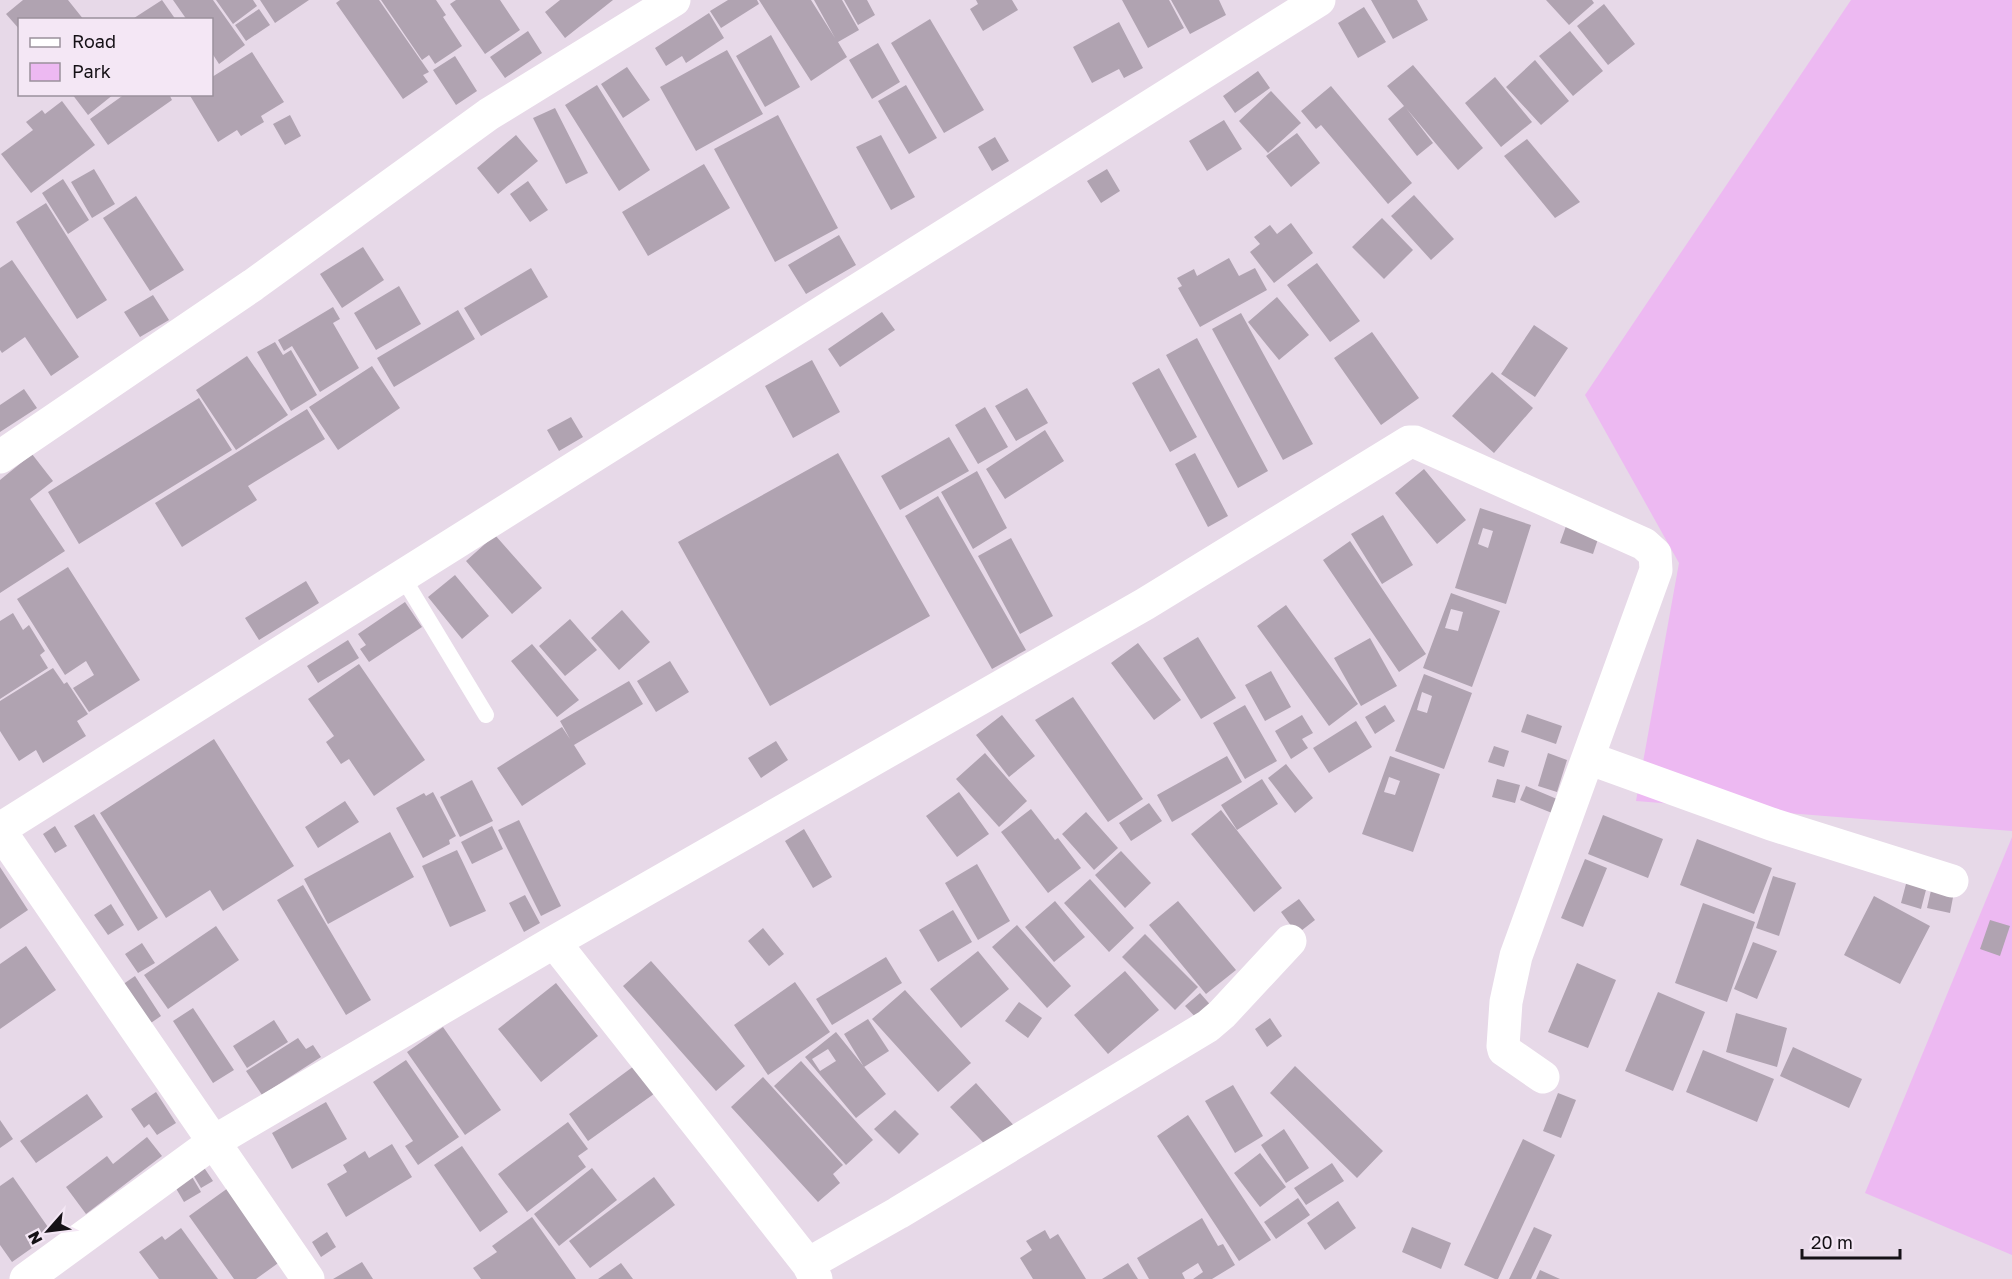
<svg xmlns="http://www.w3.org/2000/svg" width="2012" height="1279" viewBox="0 0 2012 1279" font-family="'Golos Text',sans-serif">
  <rect width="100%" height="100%" fill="#e7d9e8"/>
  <path fill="#edb9f2" d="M1851,0H2012V831L1636,801L1679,563L1585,395Z
    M2012,837V1255L1865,1193Z"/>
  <path fill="#b0a3b1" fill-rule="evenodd" d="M23,0H68L84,20H20V30L6,14Z
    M162,0L176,20H131Z
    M173,0H213L245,45L219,64L212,53V20H187Z
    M216,0H253L257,6L233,24Z
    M260,0H309L275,23Z
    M340,0H379L429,72L423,75L428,82L403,99L336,3Z
    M381,0H436L446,15L443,17L462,46L435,64L429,55L422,60Z
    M456,0H500L520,30L485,54L450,4Z
    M560,0H613L565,38L545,12Z
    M728,0H757L759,4L721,28L710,11Z
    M759,0H811L835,38L814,0H842L859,30L838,42L847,57L811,81Z
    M844,0H867L875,15L858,25Z
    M976,0H1012L1018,10L983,31L970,9L978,4Z
    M1122,0H1169L1184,28L1148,48Z
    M1171,0H1219L1226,15L1190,34Z
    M1371,0H1417L1428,20L1393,39Z
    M1546,0H1592L1594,3L1569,25Z
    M1604,4L1635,44L1608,65L1577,26Z
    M1364,7L1386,42L1358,58L1338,23Z
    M259,9L270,25L246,41L235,25Z
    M709,13L724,38L686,63L682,56L666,66L655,48Z
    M930,19L984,110L944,133L891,43Z
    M1119,22L1143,68L1124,78L1119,69L1092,83L1073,47Z
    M528,31L542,53L505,78L490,57Z
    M1570,31L1603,71L1573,96L1539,56Z
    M771,35L800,87L765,107L736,56Z
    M878,43L900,82L872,99L849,60Z
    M727,50L763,114L696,151L660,87Z
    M252,52L284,102L261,116L264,122L241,136L237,130L218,142L189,94H212V77Z
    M455,56L477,91L456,105L433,70Z
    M1535,60L1569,101L1541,125L1506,87Z
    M1413,65L1483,148L1458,170L1406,108L1433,143L1417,156L1388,119L1404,106L1387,86Z
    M627,67L650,100L623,118L601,84Z
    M1258,71L1270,88L1235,113L1223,96Z
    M1495,77L1532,122L1501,147L1465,103Z
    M597,85L650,170L619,191L565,105Z
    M906,85L937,138L909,154L878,101Z
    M1331,86L1412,183L1388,204L1321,125L1316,129L1301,111Z
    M1271,91L1301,123L1268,153L1239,121Z
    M72,94H114L88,115Z
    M125,94H169L172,100L108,145L90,119Z
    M62,101L95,145L31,193L1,154L33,130L26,122L42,110L45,114Z
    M555,108L588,173L566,184L533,118Z
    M290,115L301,136L285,145L273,124Z
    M778,115L838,228L775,262L714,149Z
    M1224,120L1242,149L1207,171L1189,141Z
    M1297,133L1320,163L1291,187L1266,156Z
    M516,135L538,161L498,194L477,168Z
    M881,135L915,197L891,210L856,147Z
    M995,137L1009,161L992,171L978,147Z
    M1527,139L1580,202L1555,218L1504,156Z
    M704,164L730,208L648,256L622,212Z
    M94,169L115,204L92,218L71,182Z
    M1107,169L1120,191L1101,203L1087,181Z
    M63,179L89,220L68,234L42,193Z
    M528,181L548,210L530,222L510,194Z
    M1414,195L1454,239L1431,260L1391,216Z
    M136,196L184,270L150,291L103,218Z
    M46,203L107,300L77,319L16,222Z
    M1382,218L1413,250L1384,279L1352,247Z
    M1291,223L1313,253L1274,283L1250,252L1260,244L1254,237L1270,225L1277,234Z
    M839,235L856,265L806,294L788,265Z
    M363,247L384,280L342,308L320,274Z
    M1229,258L1239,276L1255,268L1267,290L1200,327L1178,288L1182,286L1177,278L1194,269L1197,276Z
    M12,260L79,357L51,376L25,337L2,353L0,350V268Z
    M1317,263L1360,321L1330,342L1287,285Z
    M531,268L548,297L481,336L464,308Z
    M399,286L421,324L376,350L354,313Z
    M153,295L169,320L140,337L124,312Z
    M1277,297L1309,335L1279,360L1248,322Z
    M333,307L340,319L333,323L359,368L320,392L292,346L284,351L278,340Z
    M458,310L475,339L394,387L377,358Z
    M882,312L895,330L840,367L828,349Z
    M1241,313L1313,444L1283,460L1212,329Z
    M1534,325L1568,348L1535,397L1501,374Z
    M1372,332L1419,398L1381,425L1334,358Z
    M1197,338L1268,471L1238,488L1166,355Z
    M275,342L283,355L291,350L317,395L291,411L257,352Z
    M247,356L288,415L236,450L196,390Z
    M812,360L840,412L793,438L765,386Z
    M372,366L400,408L338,450L309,407Z
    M1159,368L1197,437L1170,452L1132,383Z
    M1492,372L1533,408L1494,453L1452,416Z
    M1027,388L1048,423L1016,441L995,406Z
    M24,389L37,408L0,432V405Z
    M199,398L232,450L79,544L48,492Z
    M985,407L1008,447L978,464L955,425Z
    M307,409L325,439L248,486L257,500L182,547L155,503Z
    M571,417L583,437L559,451L547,430Z
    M1045,430L1064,461L1005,499L986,469Z
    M949,437L969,471L900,510L881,476Z
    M838,453L930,616L770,706L678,542Z
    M1195,453L1228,516L1208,527L1175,464Z
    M32,454L53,481L30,499L65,551L0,593V480Z
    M1424,469L1466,520L1437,544L1395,493Z
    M977,471L1007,528L973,549L941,492Z
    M938,496L1026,650L992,669L905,516Z
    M1480,508L1531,525L1506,604L1455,588ZM1483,528L1493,531L1488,548L1478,544Z
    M1383,515L1413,565L1382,584L1351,534Z
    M1566,526L1599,536L1593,554L1560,543Z
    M495,535L542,588L512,614L466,561Z
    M1011,538L1053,616L1020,634L978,556Z
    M1350,541L1426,654L1399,672L1323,560Z
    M68,567L140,680L89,712L73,688L94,675L86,661L65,675L17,599Z
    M455,575L489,616L462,639L428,597Z
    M306,581L319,603L259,640L245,618Z
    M1451,593L1500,611L1472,687L1423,668ZM1451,609L1463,612L1458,631L1445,628Z
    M405,602L422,627L369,662L360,649L366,645L358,634Z
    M1286,605L1358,704L1329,726L1257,626Z
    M622,610L650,642L619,670L591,638Z
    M13,613L23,630L29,625L45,651L40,655L48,668L0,699V621Z
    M570,619L597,650L565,676L539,646Z
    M1198,637L1236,698L1201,719L1163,658Z
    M1370,638L1397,686L1361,706L1334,658Z
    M348,640L359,658L318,683L307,666Z
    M1138,643L1181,700L1154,720L1111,663Z
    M532,644L579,700L557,717L511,661Z
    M670,661L689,692L656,712L637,681Z
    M359,664L425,760L374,796L349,759L341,764L326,742L334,736L308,699Z
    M53,668L64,684L67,682L88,714L77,721L86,736L43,763L36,750L19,761L0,731V701Z
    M1271,671L1291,707L1265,721L1245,685Z
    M1424,674L1472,693L1444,769L1395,751ZM1422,692L1432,696L1427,713L1417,710Z
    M629,681L643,704L574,745L586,764L522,806L497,768L562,727L570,739L560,721Z
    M1073,697L1143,799L1108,822L1035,720Z
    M1245,705L1277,761L1245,779L1213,723Z
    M1385,705L1395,721L1375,734L1365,717Z
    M1527,714L1562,726L1556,744L1521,732Z
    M1002,715L1035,756L1009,777L976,735Z
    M1302,715L1313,733L1302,739L1308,748L1291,759L1275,731Z
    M1356,721L1372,747L1329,773L1313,748Z
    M214,739L294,866L223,911L210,890L166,918L100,813Z
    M776,741L788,760L761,778L748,758Z
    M1494,746L1509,751L1504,767L1488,762Z
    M985,753L1027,801L999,827L956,779Z
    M1548,753L1567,760L1557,792L1538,786Z
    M1227,756L1242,782L1172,822L1157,795Z
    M1390,756L1440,774L1413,852L1362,834ZM1389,777L1400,781L1395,795L1384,792Z
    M1286,764L1313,798L1295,813L1268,778Z
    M1262,779L1278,804L1237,830L1221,805Z
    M1497,779L1520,785L1515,803L1492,797Z
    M472,780L493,821L460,837L440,797Z
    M1526,786L1557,799L1552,813L1520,800Z
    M433,792L456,836L449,840L450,844L423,858L396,808L424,793L426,796Z
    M959,792L989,834L957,857L926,816Z
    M345,801L359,822L318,848L305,827Z
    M1149,803L1162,821L1131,841L1119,823Z
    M1031,809L1055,840L1058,838L1081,868L1048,893L1001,832Z
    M1221,810L1282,888L1254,912L1191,834Z
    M1086,812L1118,848L1094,870L1062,834Z
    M94,814L158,918L138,931L74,826Z
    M1603,815L1663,839L1648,878L1588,854Z
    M519,820L561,906L541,916L498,830Z
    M55,826L67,846L55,853L43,834Z
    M492,826L503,849L472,864L461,842Z
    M804,829L832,877L813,888L785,841Z
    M390,832L414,877L328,924L304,879Z
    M1697,839L1772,868L1754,914L1680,885Z
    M457,850L486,911L450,927L422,866Z
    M1121,851L1151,883L1125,908L1095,875Z
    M1585,859L1607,868L1583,927L1561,918Z
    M977,864L1010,921L978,940L945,883Z
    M0,867L28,910L0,929Z
    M1773,876L1796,883L1779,936L1756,928Z
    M1090,879L1134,928L1109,952L1064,903Z
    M1907,880L1927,886L1921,909L1901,903Z
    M303,885L371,1000L346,1015L277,900Z
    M1932,886L1954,892L1950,913L1927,908Z
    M525,895L540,923L524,932L509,903Z
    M1874,896L1930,926L1900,984L1844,955Z
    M1299,899L1315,920L1297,934L1281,912Z
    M1055,901L1085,937L1054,962L1025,927Z
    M1178,901L1236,970L1206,994L1149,925Z
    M1703,903L1755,922L1727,1002L1675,983Z
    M111,904L124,925L108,935L94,915Z
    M953,910L972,942L938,962L919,930Z
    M1990,920L2010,926L2000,956L1980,949Z
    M1017,925L1071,986L1047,1008L992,947Z
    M216,926L239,960L168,1009L144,975Z
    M763,928L784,954L769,966L748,941Z
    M1145,934L1198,987L1175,1010L1122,957Z
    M1753,942L1777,951L1757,999L1734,989Z
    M142,943L155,963L138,973L125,954Z
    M26,946L56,990L0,1029V964Z
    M978,951L1009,989L961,1028L930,989Z
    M886,957L902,983L832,1025L816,999Z
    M651,961L745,1066L716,1091L623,986Z
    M1577,963L1616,980L1588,1048L1548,1032Z
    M1125,971L1159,1010L1108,1054L1074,1015Z
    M135,976L161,1016L145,1027L119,987Z
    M795,982L830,1032L768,1075L734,1025Z
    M556,983L598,1036L541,1082L498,1029Z
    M905,990L971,1063L938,1092L872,1019Z
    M1658,992L1705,1012L1673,1091L1625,1071Z
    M1200,993L1214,1009L1200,1022L1185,1006Z
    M1019,1002L1042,1018L1028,1038L1005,1021Z
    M193,1008L234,1070L213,1083L173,1021Z
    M1736,1013L1787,1028L1777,1067L1726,1052Z
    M1270,1018L1282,1036L1267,1047L1255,1029Z
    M868,1019L889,1051L864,1067L844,1034Z
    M274,1020L288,1042L247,1068L233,1046Z
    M443,1027L501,1110L465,1135L407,1052Z
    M836,1032L886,1094L856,1118L805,1057ZM828,1049L836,1061L820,1071L812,1059Z
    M298,1038L306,1049L313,1045L321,1057L262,1095L246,1071Z
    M1793,1047L1862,1079L1849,1108L1780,1076Z
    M1703,1050L1774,1079L1757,1122L1686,1092Z
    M406,1060L459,1137L418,1165L405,1146L413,1141L373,1082Z
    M801,1061L873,1140L846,1165L774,1086Z
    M638,1063L658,1091L588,1141L569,1114Z
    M1295,1066L1383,1151L1357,1178L1270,1093Z
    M763,1077L843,1165L833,1174L840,1183L818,1202L731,1107Z
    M976,1083L1017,1129L992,1152L950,1107Z
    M1233,1085L1263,1136L1235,1153L1205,1101Z
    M156,1092L176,1123L157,1135L149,1124L144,1128L131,1109Z
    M1558,1093L1576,1100L1561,1138L1543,1131Z
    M87,1094L103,1117L36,1163L20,1141Z
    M326,1102L347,1139L292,1169L272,1133Z
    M895,1110L919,1134L899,1154L874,1129Z
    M1188,1115L1271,1240L1239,1261L1157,1136Z
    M0,1120L13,1139L0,1148Z
    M568,1122L588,1149L578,1156L586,1167L527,1212L498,1174Z
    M1284,1129L1309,1168L1286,1183L1261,1145Z
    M147,1137L162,1156L86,1214L66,1187L107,1156L113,1164Z
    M1523,1139L1555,1155L1498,1279H1495L1464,1265Z
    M392,1144L412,1177L346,1217L327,1184L347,1172L343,1165L365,1151L369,1158Z
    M462,1146L508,1212L480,1232L434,1165Z
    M1260,1153L1286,1187L1260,1207L1234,1173Z
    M1332,1163L1344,1181L1306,1205L1294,1188Z
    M203,1166L213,1181L201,1188L192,1173Z
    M592,1168L617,1200L559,1246L534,1214Z
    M191,1175L201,1192L184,1202L174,1185Z
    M13,1177L50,1230L36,1240L39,1243L12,1262L0,1245V1186Z
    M654,1177L675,1205L590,1268L569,1241Z
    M235,1183L288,1256L256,1279H234L189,1216Z
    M1298,1198L1310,1215L1276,1239L1264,1222Z
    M1338,1201L1356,1228L1325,1250L1307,1223Z
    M532,1217L576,1279H481L473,1268L497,1252L492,1246Z
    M1202,1218L1218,1246L1223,1244L1235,1265L1212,1279H1193L1203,1272L1198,1263L1182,1273L1185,1279H1149L1137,1258Z
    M1412,1227L1451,1243L1441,1269L1402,1252Z
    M1534,1227L1552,1235L1531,1279H1509Z
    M181,1228L218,1279H159L139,1252L162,1236L165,1240Z
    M1045,1230L1050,1239L1058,1234L1086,1279H1033L1020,1258L1032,1250L1026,1241Z
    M327,1232L336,1247L321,1257L312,1242Z
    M362,1262L373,1279H333Z
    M621,1263L633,1279H598Z
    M1128,1263L1138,1279H1102Z
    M1540,1270L1560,1279H1536Z"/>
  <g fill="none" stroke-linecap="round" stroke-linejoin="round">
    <path stroke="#fff" stroke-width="16" d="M402,576L486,715"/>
    <path stroke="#fff" stroke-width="33" d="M0,457L253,285L489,114L674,0
      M1588,758L1771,824L1952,881
      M0,829L1319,0
      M0,831L308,1279
      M554,942L808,1264
      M26,1279L215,1141L554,942L1145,604L1409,442H1415L1644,544L1655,554L1656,570L1516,956L1506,1002L1503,1046L1504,1050L1543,1077
      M816,1279L808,1264L898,1213L1208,1026L1222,1014L1290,941"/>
  </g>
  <rect x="18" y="18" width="195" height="78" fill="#f4e7f5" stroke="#9b919c" stroke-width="1.5"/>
  <rect x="30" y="38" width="30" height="9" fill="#ffffff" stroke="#9b919c" stroke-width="1.5"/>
  <text x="72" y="48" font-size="18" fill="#151116">Road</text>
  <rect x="30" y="63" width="30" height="18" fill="#edb9f2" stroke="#9b919c" stroke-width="1.5"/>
  <text x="72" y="78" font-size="18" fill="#151116">Park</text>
  <g transform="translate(48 1231) rotate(242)" stroke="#f4e7f5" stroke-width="4.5" paint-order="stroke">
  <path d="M0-4.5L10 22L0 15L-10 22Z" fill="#151116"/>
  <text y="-9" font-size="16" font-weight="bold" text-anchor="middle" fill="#151116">N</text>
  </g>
  <path d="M1802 1249v9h98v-9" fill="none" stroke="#151116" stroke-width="3"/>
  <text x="1811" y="1249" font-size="18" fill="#151116" stroke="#f4e7f5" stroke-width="4.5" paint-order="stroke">20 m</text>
</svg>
